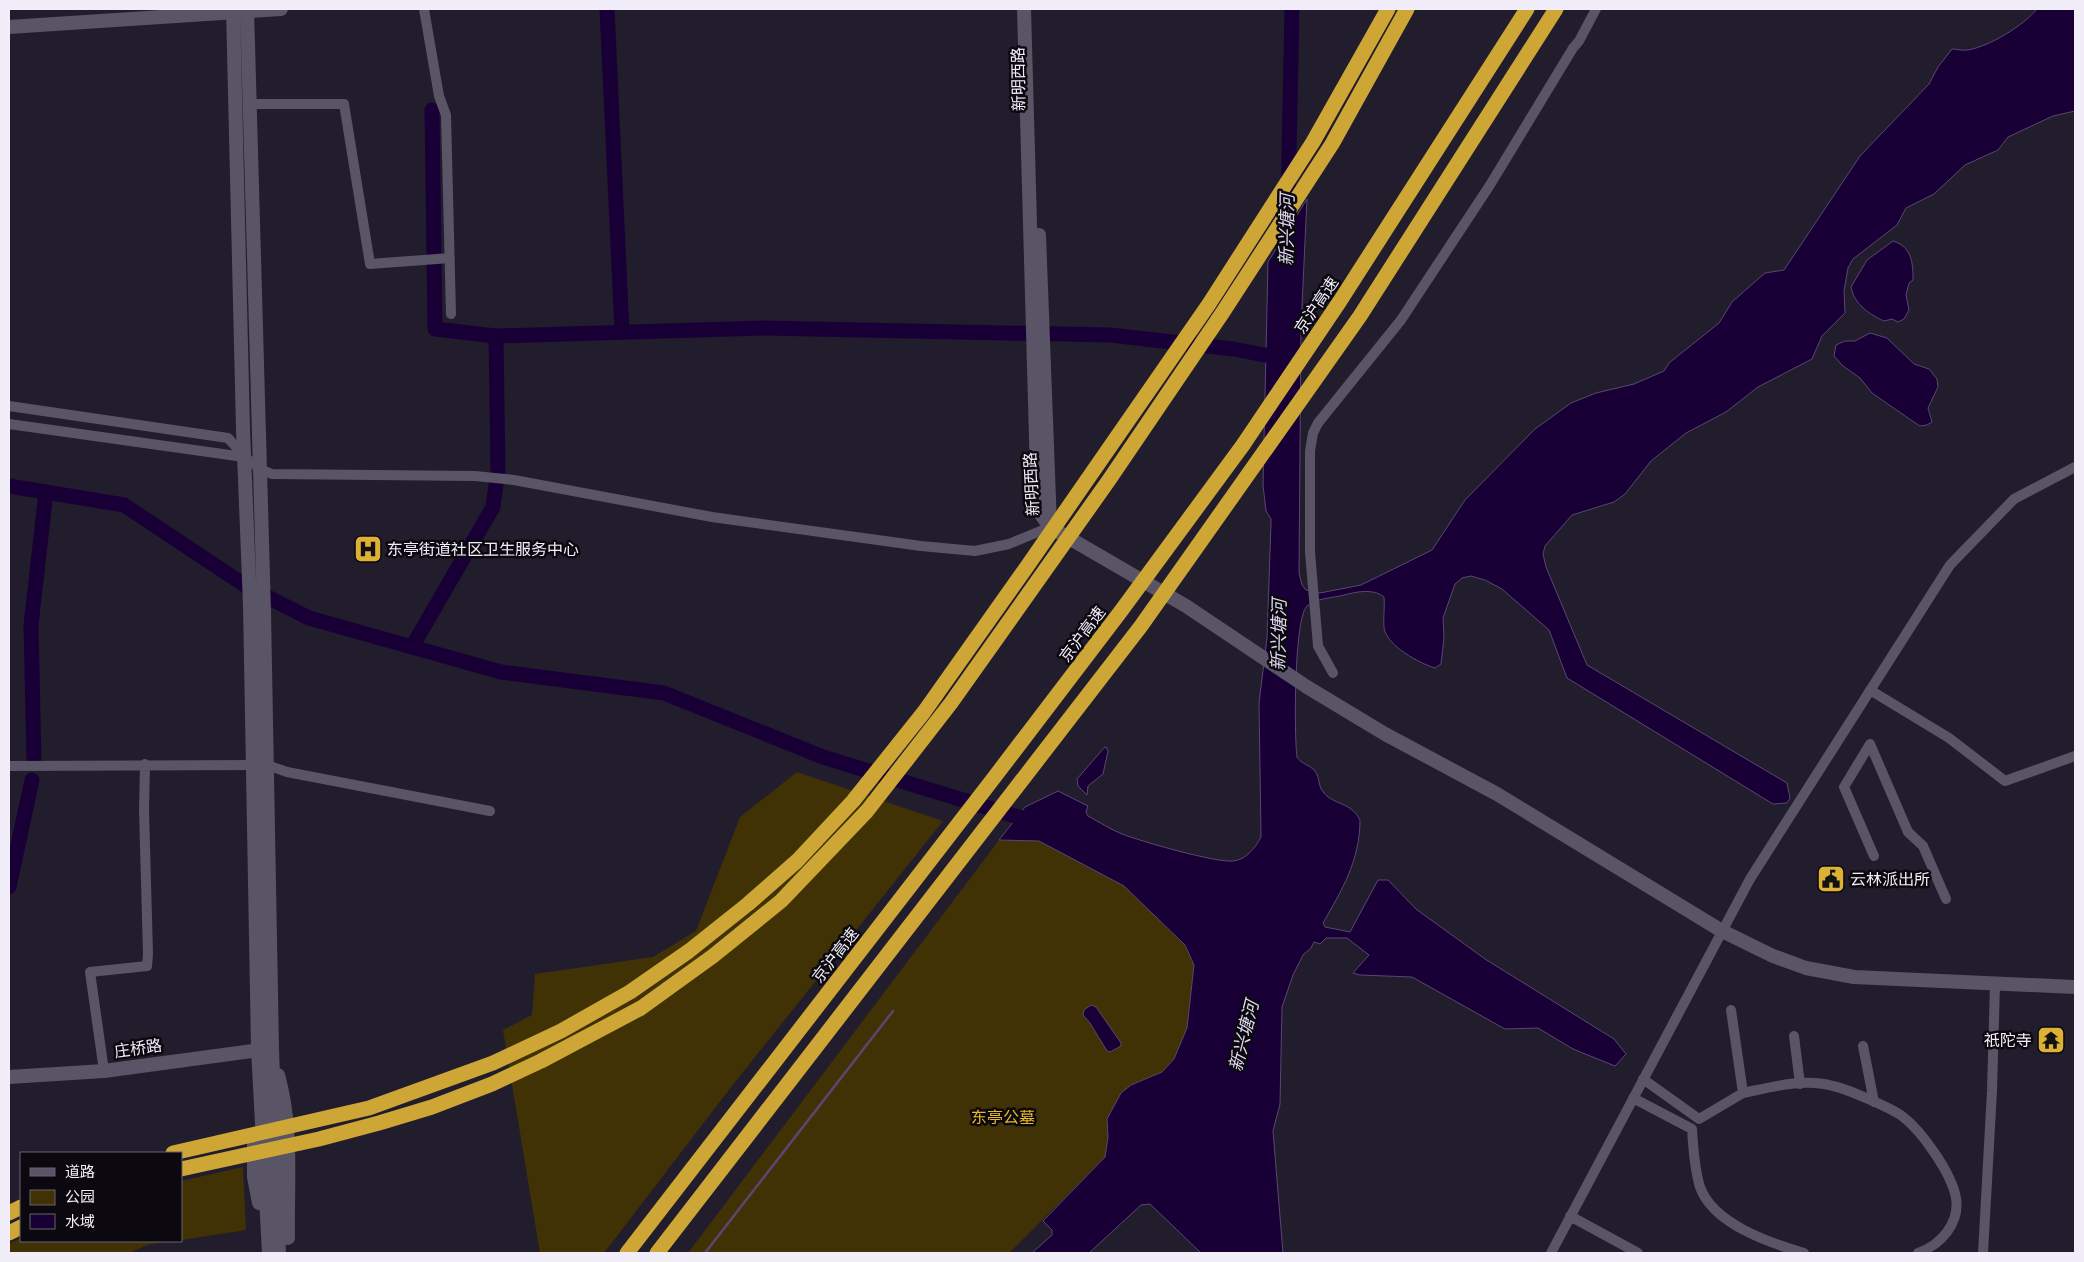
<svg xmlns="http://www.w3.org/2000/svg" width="2084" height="1262" viewBox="0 0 2084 1262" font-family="'Sofia Sans Condensed','Noto Sans SC',sans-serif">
  <rect width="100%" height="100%" fill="#221d2d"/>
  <path fill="#413206" d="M797,772L943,821L728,1091L604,1253H540L503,1030L532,1015L535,974L653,957L696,931L740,817Z
    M999,840L1039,841L1124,886L1185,945L1194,965L1187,1028L1180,1047L1174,1059L1162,1072L1131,1085L1107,1119L1108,1137L1105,1157L1009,1253H688Z
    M243,1167L246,1230L181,1240V1181Z
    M21,1238V1241H174L150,1244L129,1253H9V1244Z"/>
  <path fill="#180037" stroke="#594771" d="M2037,9H2075V111L2053,116L2008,137L1998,150L1965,165L1934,194L1906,208L1897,225L1853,259L1848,268L1844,291L1845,313L1822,336L1812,359L1758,387L1726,412L1686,433L1651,461L1625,494L1614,502L1572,515L1545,546L1543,554L1546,567L1587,665L1787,783L1790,798L1787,803L1773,804L1567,678L1549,630L1502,589L1485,580L1471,576L1462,578L1455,584L1443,618L1444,638L1441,664L1435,668C1419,663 1387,646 1384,628C1383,618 1385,607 1384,597C1373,588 1356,592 1344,595C1333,598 1316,598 1307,606C1294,618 1294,735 1297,757C1301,764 1310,765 1315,771C1320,778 1318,787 1324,793C1334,805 1351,802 1360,820C1360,860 1342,890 1323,923L1325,927L1350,932L1378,880H1388L1416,909L1485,959L1614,1039L1626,1054L1615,1066L1573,1049L1538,1028L1505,1029L1412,977L1360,975L1353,973L1369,955L1347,938H1326L1320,944L1314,942L1311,948L1303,955L1293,975L1282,1007L1280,1104L1273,1131L1283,1253H1201L1150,1204L1141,1205L1089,1253H1032L1052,1235V1230L1043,1221L1105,1157L1108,1137L1107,1119L1121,1093L1131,1085L1162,1072L1174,1059L1187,1028L1194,965L1185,945L1124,886L1039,841L999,840L1025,807L1058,791L1088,806L1086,812L1088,816C1099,822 1110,829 1122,834C1140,841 1216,863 1233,861C1246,860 1256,847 1261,837L1259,703L1267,638L1271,523V519L1266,511L1263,485L1268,262L1307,199L1301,327L1299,573L1302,585L1306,590L1320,593L1361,585L1432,550L1465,500L1535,429L1571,403L1596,393L1634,384L1664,371L1669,363L1719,323L1732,302L1765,273L1784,270L1860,156L1929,84L1938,67L1952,49C1957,49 1963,51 1968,50C1990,46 2023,26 2037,9Z
    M1893,241C1912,247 1913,263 1913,280L1909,283L1906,295L1909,310L1904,319L1898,322L1892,319L1884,321C1869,314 1854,304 1851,287L1867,260Z
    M1870,333L1887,338L1914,364L1929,369L1937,379L1938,387L1928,408L1932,422L1927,425L1920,426L1908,418L1872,393L1860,378L1843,366L1834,356L1836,345L1845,341H1855Z
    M1106,747L1108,751L1103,774L1088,786L1087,795L1078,786L1077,779L1104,748Z
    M1091,1005L1096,1007L1121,1043V1046L1110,1052L1107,1051L1090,1023L1083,1015L1084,1010Z"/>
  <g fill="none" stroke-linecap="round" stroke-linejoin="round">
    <path stroke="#594771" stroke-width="2.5" d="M705,1253L893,1011"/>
    <path stroke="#180037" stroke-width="15" d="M607,9L622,332
      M432,110L435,329L496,336
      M1287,250L1292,9
      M9,486L124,505L246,586L309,618L501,672L664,693L823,757L1035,822
      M412,647L493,507L498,470L496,336L764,328L1110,335L1234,349L1264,355H1285
      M34,761L31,625L46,492
      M9,887L32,780"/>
    <path stroke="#595466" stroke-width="10" d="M424,9L439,96L446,115L451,314
      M249,104H344L370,264L450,258
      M9,406L228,438C242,453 253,468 272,474L475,476L514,480L712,517L921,546L975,551L1009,544L1050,527
      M9,424L244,457
      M1333,673L1318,646L1310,552V451L1313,433L1318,423L1401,320L1490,185L1573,48L1579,41L1596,9
      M1870,690L1949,738L2005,781L2075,756
      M1870,744L1908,832L1923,846L1946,899
      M1870,744L1844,787L1874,856
      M9,766L267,765L287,772L490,811
      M1731,1010L1743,1093C1772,1087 1803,1078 1833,1086C1847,1089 1891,1108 1902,1116C1922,1131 1952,1174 1956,1198C1960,1223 1941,1245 1918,1253
      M1794,1036L1800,1084
      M1863,1046L1874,1102
      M104,1071L90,972L147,966L148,954L144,810L145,764
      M1643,1079L1699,1119L1743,1093
      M1633,1098L1692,1129C1693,1146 1695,1171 1700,1187C1713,1224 1770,1243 1804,1253
      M1570,1216L1638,1253
      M1551,1253L1750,879L1950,565L2014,499L2075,467
      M1983,1253L1992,1091L1995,984"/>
    <path stroke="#595466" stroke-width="14" d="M233,9L243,429L250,605L258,1049L269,1253
      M247,9L264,612L272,1049L279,1253
      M1024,9L1038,510L1050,527L1186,606L1307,687L1385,734L1497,794L1722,931L1773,956L1806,968L1854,977L2075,987
      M9,27L281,9
      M1039,235L1050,526
      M278,1075C293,1128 287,1183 288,1238
      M9,1077L104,1071L267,1049
      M254,1142V1177L259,1203"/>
    <path stroke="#cda636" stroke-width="15" d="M173,1153L369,1108L493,1063L561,1031L630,992L689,951L748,904L797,861L853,801L924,712L1026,568L1209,304L1313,142L1388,9
      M181,1169L319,1139L379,1123L432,1107L492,1084L541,1061L641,1008L713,956L781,901L867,811L951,703L1109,480L1223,312L1332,144L1407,9
      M9,1213L21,1207
      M9,1233L21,1227
      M627,1253L993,779L1121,611L1243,445L1340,301L1527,9
      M657,1253L1141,626L1360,316L1556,9"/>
  </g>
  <defs>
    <g id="hospital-square" transform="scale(1.4375)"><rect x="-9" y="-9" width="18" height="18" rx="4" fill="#ddb133" stroke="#0b090f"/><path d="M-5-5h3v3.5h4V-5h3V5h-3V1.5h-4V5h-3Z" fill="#111"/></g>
    <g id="civic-square" transform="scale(1.4375)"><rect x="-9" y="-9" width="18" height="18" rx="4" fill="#ddb133" stroke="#0b090f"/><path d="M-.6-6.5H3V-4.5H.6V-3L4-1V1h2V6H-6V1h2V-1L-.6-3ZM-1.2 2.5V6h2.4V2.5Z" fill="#111"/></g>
    <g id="temple-square" transform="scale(1.4375)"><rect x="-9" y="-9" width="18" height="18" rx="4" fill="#ddb133" stroke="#0b090f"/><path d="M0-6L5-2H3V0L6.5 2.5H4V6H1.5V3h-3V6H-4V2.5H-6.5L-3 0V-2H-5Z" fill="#111"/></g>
  </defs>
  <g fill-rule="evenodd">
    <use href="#hospital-square" x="368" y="549"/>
    <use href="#civic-square" x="1831" y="879"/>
    <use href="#temple-square" x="2051" y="1040"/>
  </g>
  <g text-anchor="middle" stroke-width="5" stroke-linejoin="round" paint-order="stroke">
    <g font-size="16" fill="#f1eef9" stroke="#0b090f">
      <text transform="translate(1018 79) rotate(-91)" y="6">新明西路</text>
      <text transform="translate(1316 305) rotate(-56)" y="6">京沪高速</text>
      <text transform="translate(1031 484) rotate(-93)" y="6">新明西路</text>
      <text transform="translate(1082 634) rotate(-53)" y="6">京沪高速</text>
      <text transform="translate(835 955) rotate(-52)" y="6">京沪高速</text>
      <text transform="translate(138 1048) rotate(-8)" y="6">庄桥路</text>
    </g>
    <g font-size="16" fill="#f1eef9" stroke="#0b090f" text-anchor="start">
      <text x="387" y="555">东亭街道社区卫生服务中心</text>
      <text x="1850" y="885">云林派出所</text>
      <text x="2032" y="1046" text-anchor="end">祇陀寺</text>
    </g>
    <g font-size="16" fill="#ebba20" stroke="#0b090f">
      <text x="1003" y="1123">东亭公墓</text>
    </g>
    <g font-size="18" font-style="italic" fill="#dfd9f0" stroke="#0b090f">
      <text transform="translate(1287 230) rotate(-89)" y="6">新兴塘河</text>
      <text transform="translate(1279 635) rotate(-89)" y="6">新兴塘河</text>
      <text transform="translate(1244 1036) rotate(-76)" y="6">新兴塘河</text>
    </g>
  </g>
  <rect width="2084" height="1262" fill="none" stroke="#f1eef9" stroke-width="20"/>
  <rect x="20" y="1152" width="162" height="90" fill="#0b090f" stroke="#67656d"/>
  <rect x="30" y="1168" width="25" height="8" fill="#595466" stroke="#67656d"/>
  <text x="65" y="1177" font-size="15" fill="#f1eef9">道路</text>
  <rect x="30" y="1190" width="25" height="15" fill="#413206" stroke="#67656d"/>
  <text x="65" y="1202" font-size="15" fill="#f1eef9">公园</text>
  <rect x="30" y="1214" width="25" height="15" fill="#180037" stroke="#67656d"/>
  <text x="65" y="1227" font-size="15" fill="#f1eef9">水域</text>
</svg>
